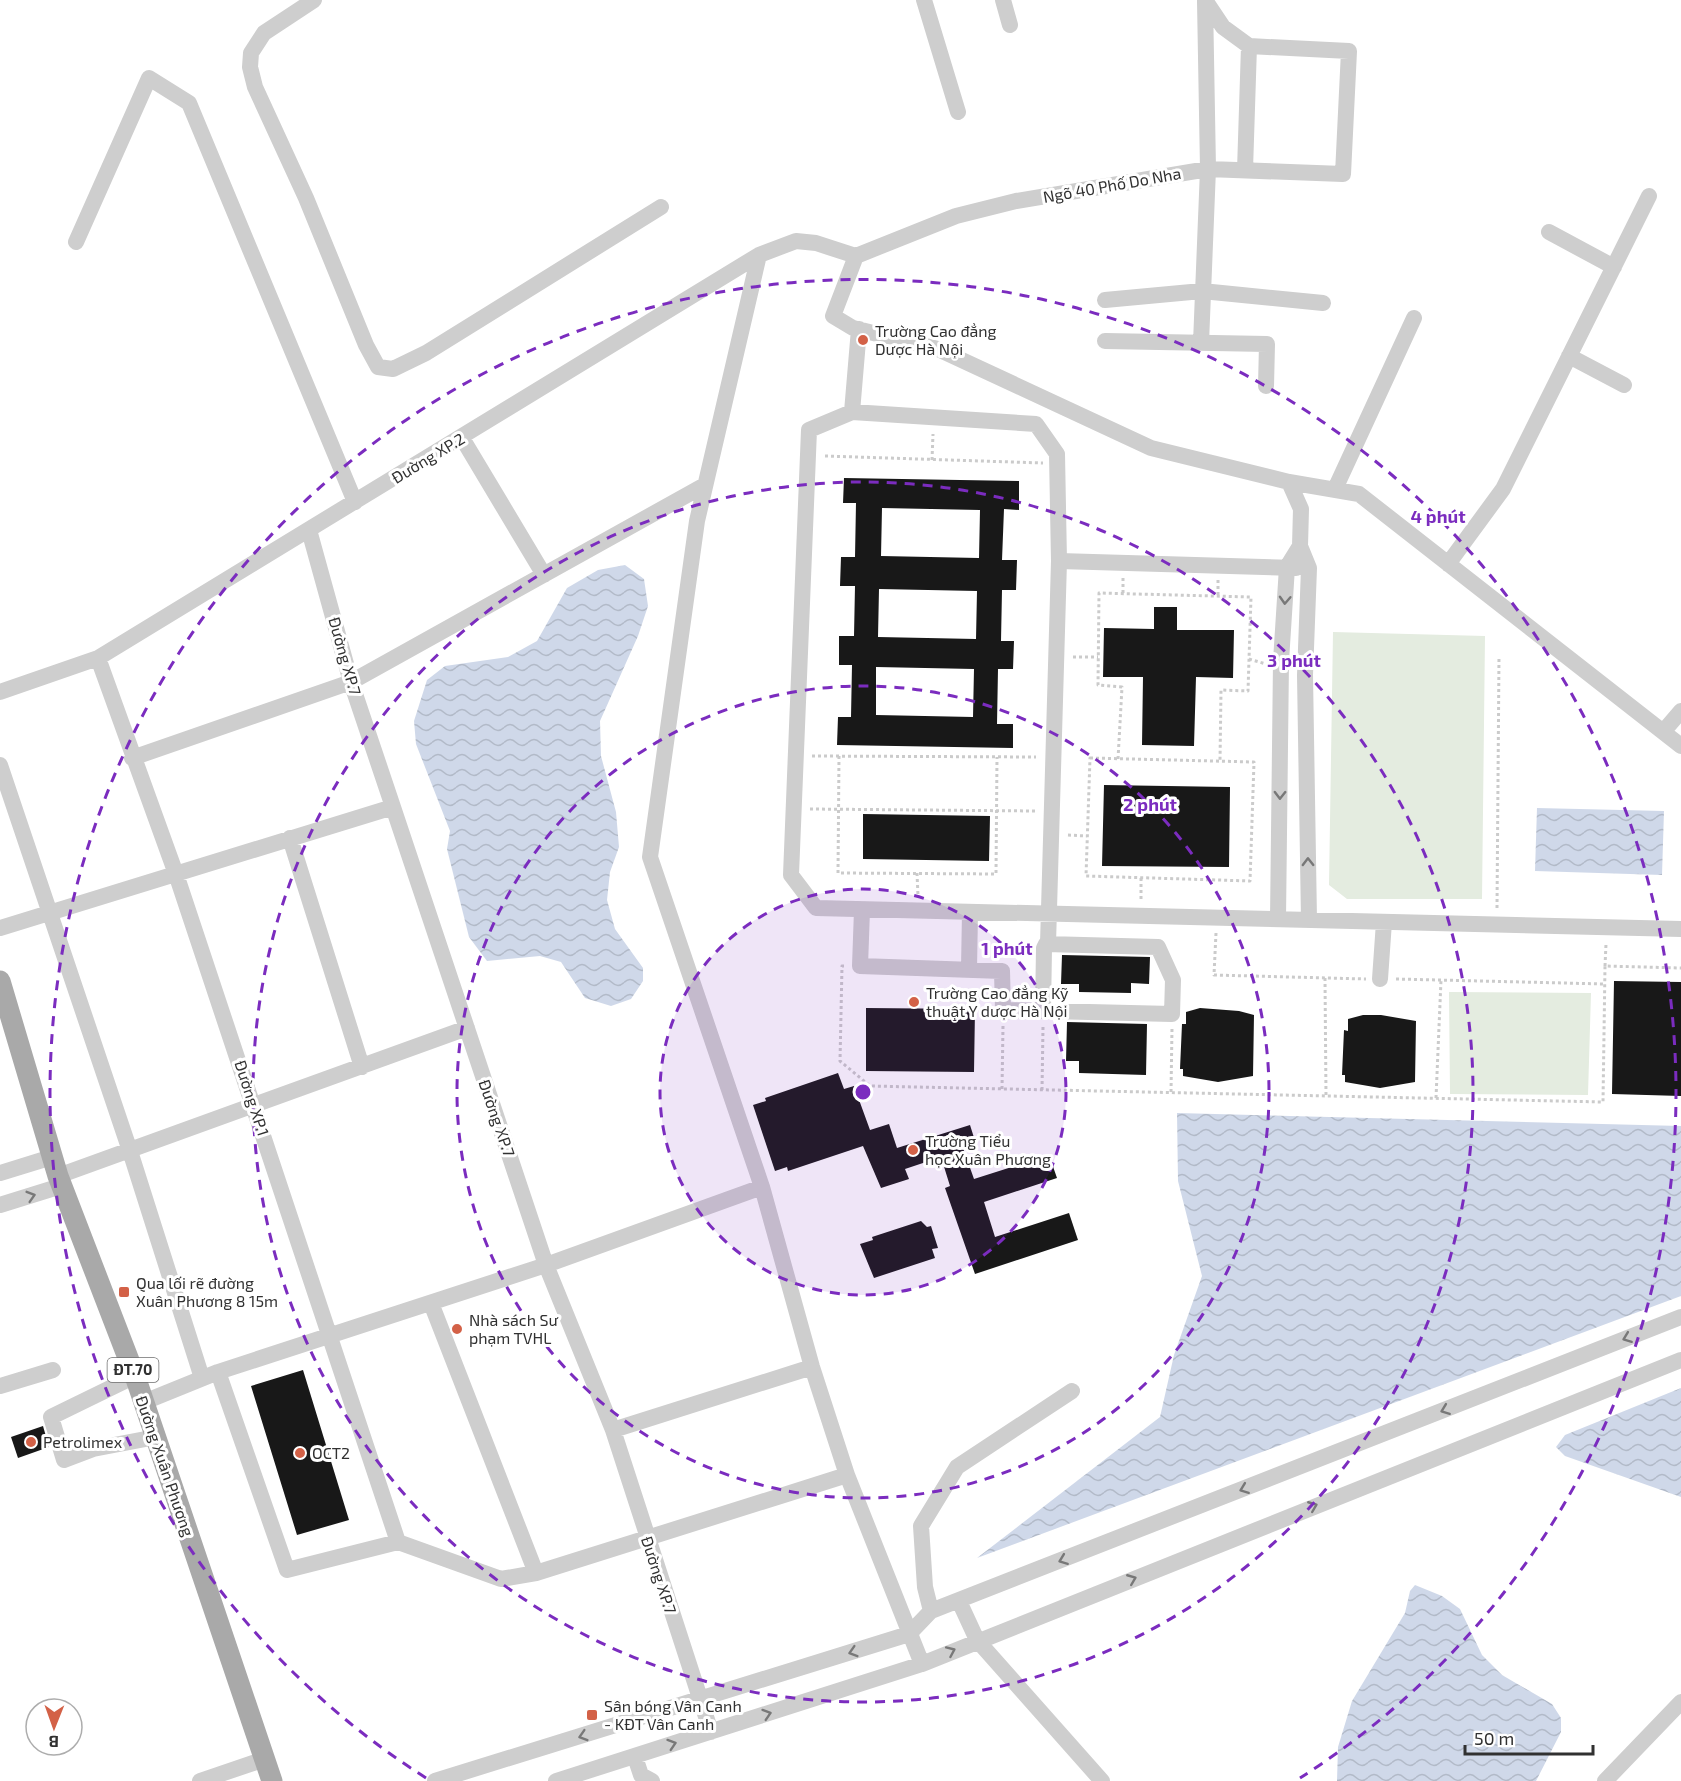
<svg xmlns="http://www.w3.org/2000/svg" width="1681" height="1781" viewBox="0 0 1681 1781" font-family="'Exo 2',sans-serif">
  <defs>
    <pattern id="water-waves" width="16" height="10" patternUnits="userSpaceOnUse" patternTransform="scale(1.5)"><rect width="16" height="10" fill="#cfd8e9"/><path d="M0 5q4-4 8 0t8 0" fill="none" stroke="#b2bac8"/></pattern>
  </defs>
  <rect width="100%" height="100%" fill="#fff"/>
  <path fill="#e4ece0" d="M1333,632L1485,636L1482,899H1347L1329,885Z
    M1449,992L1591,993L1588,1095L1450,1094Z"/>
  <path fill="url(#water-waves)" d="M625,565L644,579L648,606L638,636L600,721L601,756L616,812L619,847L610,872L607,900L615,929L643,968V981L631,999L611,1006L585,998L561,962L540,956L487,961L469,937L447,849L450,831L416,744L414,721L427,680L445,666L508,657L537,641L567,588L598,570Z
    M1537,808L1664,811L1662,875L1535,871Z
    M1177,1113L1681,1126V1296L977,1558L1160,1417L1174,1355L1202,1276L1178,1181Z
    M1681,1388V1497L1565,1456L1556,1447L1565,1435Z
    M1415,1585L1442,1596L1460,1609L1482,1655L1502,1675L1552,1704L1561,1718V1732L1536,1781H1337L1338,1747L1352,1701L1405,1613L1410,1591Z"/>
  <path fill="#181818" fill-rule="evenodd" d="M844,478L1019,481V510L1004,509L1002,560H1017L1016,590H1002L1001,641H1014L1013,669H998L997,724H1013V748L837,745L838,717H851L852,665H839V636H854L855,586H840L841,557H855L856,503H843ZM882,508L980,510L979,558L881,556ZM879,589L977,591L976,639L878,637ZM876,667L974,669L973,717L876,715Z
    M1154,607H1177V630H1234L1233,678L1196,677L1194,746L1142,745L1143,677H1103L1104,628L1154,629Z
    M1104,785L1230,787L1229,867L1102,866Z
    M863,814L990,816L989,861L863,859Z
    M1062,955L1150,957L1149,984L1131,983V993L1079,992V984H1061Z
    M1614,981L1681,982V1096L1612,1094Z
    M866,1008L975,1009L974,1072L866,1071Z
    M1200,1008L1239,1011L1254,1015L1253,1076L1218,1082L1183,1076V1069H1180L1182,1024H1186V1012Z
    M1363,1015H1381L1416,1021L1415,1082L1380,1088L1345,1082V1075H1342L1344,1030L1348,1031V1019Z
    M1067,1022L1147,1024L1146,1075L1079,1073V1061H1066Z
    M838,1073L844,1089L854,1086L870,1130L889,1124L897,1148L970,1125L976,1144L963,1148L974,1179L1049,1155L1057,1178L984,1202L995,1237L1069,1213L1078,1240L975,1274L945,1188L950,1186L941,1157L905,1169L909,1179L881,1188L863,1146L788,1171L787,1167L775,1171L753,1105L766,1101L765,1098Z
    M921,1221L927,1227L931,1226L938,1248L932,1249L935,1258L874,1278L860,1244L873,1240L872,1237Z
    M303,1370L349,1520L297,1535L251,1386Z
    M43,1426L49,1447L18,1458L11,1437Z"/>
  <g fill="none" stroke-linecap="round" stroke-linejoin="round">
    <path stroke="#cbcbcb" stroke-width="3" stroke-dasharray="3 3" stroke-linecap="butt" d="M825,456L1043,463
      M932,460L933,434
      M1123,578V594
      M1218,580V596
      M1073,657H1098
      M1249,659L1266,664
      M812,756L1036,757
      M839,756L838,873L996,874L997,757
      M1090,758L1254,762L1250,881L1086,876Z
      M1118,759L1122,687L1098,685L1099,593L1251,597L1248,691L1221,690L1220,761
      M810,809L1035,811
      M1068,835L1087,836
      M917,873L918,896
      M1141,878V899
      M1497,908L1499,656
      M1216,933L1214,975L1366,979
      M844,966H842L840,1061L870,1086L1603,1102L1605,966L1681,968
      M1605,966L1606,944
      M1325,978L1326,1096
      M1396,979L1605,984
      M1002,1089L1003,1026
      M1042,1090L1043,1027
      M1171,1092L1172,1028
      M1436,1098L1441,980"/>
    <path stroke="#cecece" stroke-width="16" d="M314,0L264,33L251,53L250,67L255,87L306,198L366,345L378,367L393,369L426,353L661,207
      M924,0L958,112
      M1003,0L1010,25
      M1245,170L1249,46
      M1549,232L1614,267
      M76,242L149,78L189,103L355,502
      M759,255L697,521L650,857L762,1187L812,1367L847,1475L922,1664
      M856,256L833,316L853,328L938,349L1151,448L1289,482L1359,494L1681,746
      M856,256L956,216L1016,201L1208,169L1343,174L1349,51L1249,46L1223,27L1205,0
      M1105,300L1202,291L1323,303
      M1105,341L1267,344L1266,386
      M1201,343L1208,169L1205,1
      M1569,356L1624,385
      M852,412L859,329
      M462,438L544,575
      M1289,482L1301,509L1300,546L1309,568L1305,675L1309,920
      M1335,489L1414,318
      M309,530L351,682L393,807L546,1265L613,1430L711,1732
      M1059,561L1296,568
      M1448,564L1503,489L1649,196
      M98,658L176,874L398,1542
      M0,692L98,658L759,255L796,241L816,243L856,256
      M1663,732L1681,711
      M132,758L351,682L705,485
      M0,765L130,1151L202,1378
      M290,838L362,1067
      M862,910L860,966L1002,971L1003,1010L1172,1014L1173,980L1158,947L1046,944L1044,948L1043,1011
      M1278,919L1281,661L1287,567L1300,546
      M0,928L393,807
      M1048,944L1059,561L1057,454L1036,424L852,412L809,430L791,875L816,908C1105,915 1393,922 1681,929
      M969,969L970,912
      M1380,979L1384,922
      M0,1173L52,1157
      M58,1176L467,1028
      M0,1205L61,1186
      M431,1303L536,1573
      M218,1372L287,1570L398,1542L501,1579L536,1573L847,1475
      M135,1376L51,1417L64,1460L93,1449L156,1437
      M0,1386L53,1370
      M144,1402L218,1372L546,1265L762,1187
      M613,1430L812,1367
      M959,1601L977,1640L1102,1781
      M931,1611L925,1587L921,1526L957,1467L1072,1391
      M635,1757L641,1775L652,1781
      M200,1781L265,1759
      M435,1781L909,1634L931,1611L1681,1317
      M556,1781L922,1664L1681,1360
      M1605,1781L1681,1702"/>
    <path stroke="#a9a9a9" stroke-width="21" d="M0,981L58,1176L135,1376L272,1781"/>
  </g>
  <defs><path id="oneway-chevron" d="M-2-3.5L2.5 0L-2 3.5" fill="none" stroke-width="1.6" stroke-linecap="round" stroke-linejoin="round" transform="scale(1.5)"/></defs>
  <g stroke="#787878">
    <use href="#oneway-chevron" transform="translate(1285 600) rotate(93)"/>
    <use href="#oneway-chevron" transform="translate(1280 795) rotate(91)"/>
    <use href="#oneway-chevron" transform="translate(1308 862) rotate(-91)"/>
    <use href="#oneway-chevron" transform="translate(31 1196) rotate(-17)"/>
    <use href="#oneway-chevron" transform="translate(1627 1338) rotate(159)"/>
    <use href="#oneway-chevron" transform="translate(1445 1410) rotate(159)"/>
    <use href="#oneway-chevron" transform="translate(1244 1489) rotate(159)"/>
    <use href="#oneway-chevron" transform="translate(1313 1506) rotate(-22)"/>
    <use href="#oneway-chevron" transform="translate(1063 1560) rotate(159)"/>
    <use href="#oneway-chevron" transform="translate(1132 1579) rotate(-22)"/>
    <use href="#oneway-chevron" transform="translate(951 1651) rotate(-24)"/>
    <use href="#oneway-chevron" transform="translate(853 1652) rotate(163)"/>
    <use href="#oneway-chevron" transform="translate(767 1714) rotate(-18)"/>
    <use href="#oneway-chevron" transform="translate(583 1736) rotate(163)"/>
    <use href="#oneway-chevron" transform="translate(672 1744) rotate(-18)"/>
  </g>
  <circle cx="863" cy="1092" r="203" fill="#7b2cbf" fill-opacity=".12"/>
  <g fill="none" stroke="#7b2cbf" stroke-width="3" stroke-dasharray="10 8">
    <circle cx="863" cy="1092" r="203"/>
    <circle cx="863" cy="1092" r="406"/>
    <circle cx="863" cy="1092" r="610"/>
    <path d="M426 1778A813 813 0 1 1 1300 1778"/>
  </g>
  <g fill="#d36147" stroke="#fff" stroke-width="2">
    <circle cx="863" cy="340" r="6"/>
    <circle cx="914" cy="1002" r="6"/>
    <circle cx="913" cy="1150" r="6"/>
    <rect x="118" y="1286" width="12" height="12" rx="3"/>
    <circle cx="457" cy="1329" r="6"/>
    <circle cx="31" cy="1442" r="6"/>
    <circle cx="300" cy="1453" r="6"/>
    <rect x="586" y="1709" width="12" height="12" rx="3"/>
  </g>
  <g text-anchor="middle" stroke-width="6" stroke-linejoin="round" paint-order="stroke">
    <rect fill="#fff" stroke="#6f6f6f" stroke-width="1.5" x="107.5" y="1358" width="51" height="24" rx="4.5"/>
    <g font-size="15" font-weight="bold" fill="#313131">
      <text x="133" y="1375">ĐT.70</text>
    </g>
    <g font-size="16" fill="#313131" stroke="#fff">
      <text transform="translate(1112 185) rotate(-10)" y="6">Ngõ 40 Phố Do Nha</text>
      <text transform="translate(428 458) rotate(-31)" y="6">Đường XP.2</text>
      <text transform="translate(345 656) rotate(74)" y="6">Đường XP.7</text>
      <text transform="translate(252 1098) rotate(72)" y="6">Đường XP.1</text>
      <text transform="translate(497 1118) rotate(71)" y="6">Đường XP.7</text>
      <text transform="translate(165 1466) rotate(71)" y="6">Đường Xuân Phương</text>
      <text transform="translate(659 1575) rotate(72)" y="6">Đường XP.7</text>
    </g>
    <g font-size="16" fill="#313131" stroke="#fff" text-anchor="start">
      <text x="875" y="337">Trường Cao đẳng<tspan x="875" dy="18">Dược Hà Nội</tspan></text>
      <text x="926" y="999">Trường Cao đẳng Kỹ<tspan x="926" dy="18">thuật Y dược Hà Nội</tspan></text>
      <text x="925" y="1147">Trường Tiểu<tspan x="925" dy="18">học Xuân Phương</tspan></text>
      <text x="136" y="1289">Qua lối rẽ đường<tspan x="136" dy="18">Xuân Phương 8 15m</tspan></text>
      <text x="469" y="1326">Nhà sách Sư<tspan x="469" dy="18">phạm TVHL</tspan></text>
      <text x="43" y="1448">Petrolimex</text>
      <text x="312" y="1459">OCT2</text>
      <text x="604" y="1712">Sân bóng Vân Canh<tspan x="604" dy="18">- KĐT Vân Canh</tspan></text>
    </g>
  </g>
  <circle cx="863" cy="1092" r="9" fill="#7b2cbf" stroke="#fff" stroke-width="3"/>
  <g font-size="18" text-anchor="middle" font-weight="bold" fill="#7b2cbf" stroke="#fff" stroke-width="6" stroke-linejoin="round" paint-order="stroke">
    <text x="1438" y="523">4 phút</text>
    <text x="1294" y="667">3 phút</text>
    <text x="1150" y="811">2 phút</text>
    <text x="1007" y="955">1 phút</text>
  </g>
  <g transform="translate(54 1727) rotate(181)"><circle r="28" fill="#ffffff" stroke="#adadad" stroke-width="1.5"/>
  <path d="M0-4.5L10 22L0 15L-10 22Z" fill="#d36147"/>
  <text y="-9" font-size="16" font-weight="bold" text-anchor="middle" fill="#313131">B</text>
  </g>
  <path d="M1465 1745v9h128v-9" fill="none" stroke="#313131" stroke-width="3"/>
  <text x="1474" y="1745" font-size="18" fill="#313131" stroke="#ffffff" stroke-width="4.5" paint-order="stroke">50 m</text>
</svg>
